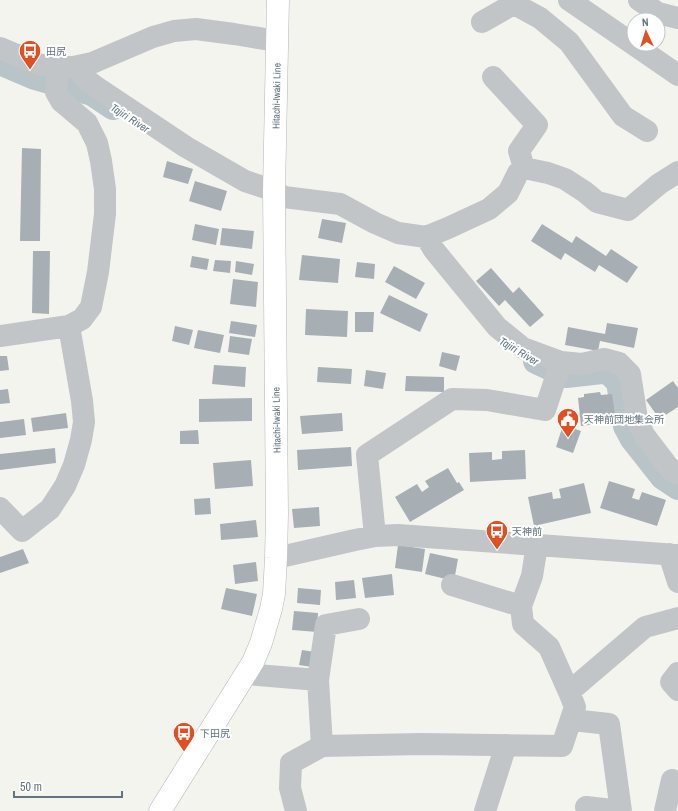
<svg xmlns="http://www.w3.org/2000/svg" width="678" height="811" viewBox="0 0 678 811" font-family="'Archivo Narrow','Noto Sans JP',sans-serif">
  <rect width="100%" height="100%" fill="#f4f4ef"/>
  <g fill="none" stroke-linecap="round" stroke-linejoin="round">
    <path stroke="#b9c4c9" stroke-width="26" d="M0,62L35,77L92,93L113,107
      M536,361L566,375L602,371L609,372L619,382L626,426L633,439L663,477L678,487"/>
  </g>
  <path fill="#a7afb4" d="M22,148L41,149L40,241H20Z
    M167,161L193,169L188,184L163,177Z
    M195,181L227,191L221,211L189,201Z
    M322,219L346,223L342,243L318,238Z
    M195,224L219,229L216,245L192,240Z
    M542,224L572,243L576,236L606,256L611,249L638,267L627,283L599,265L595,272L565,253L561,260L531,241Z
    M222,228L254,231L252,249L220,245Z
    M33,251H50L49,314L32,313Z
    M302,255L340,259L338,283L299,280Z
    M192,256L209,259L207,270L190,267Z
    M215,260L231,261L230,273L213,271Z
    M236,261L254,264L252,275L235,272Z
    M357,262L375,264L374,279L355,277Z
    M394,266L425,283L416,299L385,282Z
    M491,268L513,293L519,287L544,315L530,327L505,300L499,306L476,281Z
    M233,279L258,282L256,307L230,304Z
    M389,295L428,314L420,332L380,313Z
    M306,309L348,311L347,337L305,335Z
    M355,312H374L373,332H355Z
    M231,321L257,325L255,337L229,333Z
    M607,323L638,328L634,348L600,341L598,351L565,345L568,327L605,334Z
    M175,326L193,330L189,345L172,341Z
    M198,330L224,335L220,353L194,348Z
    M230,336L252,339L249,355L228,352Z
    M442,352L460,356L456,371L439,366Z
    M0,356H7L9,370L0,371Z
    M214,365L246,367L245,387L212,384Z
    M318,367L352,369L351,384L317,382Z
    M366,370L386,373L383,389L364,386Z
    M406,376L444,377V392L405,391Z
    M673,381L678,388V407L664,416L663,413L658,417L646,400Z
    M8,389L10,403L0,404V390Z
    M600,392L601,395L612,394L616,421L581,426L578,398L584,397V394Z
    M252,398V421L199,422V399Z
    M66,413L68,428L33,432L31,418Z
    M342,413L343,431L302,434L300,416Z
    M24,419L26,435L0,438V422Z
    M563,425L581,431L573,453L556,447Z
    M198,430L199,444H180V431Z
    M351,447L352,466L298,470L297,450Z
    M55,448L56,463L0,470V454Z
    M525,450L526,479L470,482L469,453L492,452V460L502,459V451Z
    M251,460L253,486L215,489L213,463Z
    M448,468L457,483L459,482L464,490L410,522L395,497L417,484L422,492L429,487L425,481Z
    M609,481L635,489L632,498L639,500L642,492L666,500L657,526L600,508Z
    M584,483L591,513L534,526L528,497L552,492L553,499L561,498L559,489Z
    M210,498L211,514L195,515L194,499Z
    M319,507L320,526L294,528L292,509Z
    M256,520L258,537L221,540L220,524Z
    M398,545L425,549L422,572L395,568Z
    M23,549L29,563L0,573V557Z
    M430,553L458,559L454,581L425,574Z
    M256,562L258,581L235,584L233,565Z
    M392,574L394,595L365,598L362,578Z
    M354,580L356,598L336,600L335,582Z
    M226,588L257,594L252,616L221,609Z
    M298,588L321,590L320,605L297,603Z
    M294,611L318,613L317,632L292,630Z
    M302,650L315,652L312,667L299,665Z"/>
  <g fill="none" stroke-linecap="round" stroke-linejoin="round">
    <g stroke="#b2b6ba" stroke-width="23">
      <path id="major" d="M160,811L253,662L261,643L271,609L274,594L276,558L277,514L274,191L278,0"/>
    </g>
    <path stroke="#c1c5c8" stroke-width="22" d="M569,0L678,75
      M639,0L658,13L678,18
      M482,22L510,6H518L540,18L569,42L623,116L647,131
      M0,48L31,61L41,65L58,67H72L78,66L92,63L153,37L174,31L196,29L234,34L277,41
      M78,66L83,77L96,87L186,147L245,181L263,187L274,191L284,197L340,204L375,223L398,233L426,237L448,228L489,209L508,193L518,173L524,168L548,173L565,179L585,192L597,202L628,210L659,184L678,172
      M493,77L537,125L519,151L524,168
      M426,237L434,250L497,327L523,348L561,362L582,364L604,359L619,363L630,374L637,419L644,435L670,469L678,474
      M0,336L69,326L82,319L91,307L98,272L105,214V189L101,161L97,143L87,123L61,101L56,92L58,67
      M0,508L22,531L50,509L65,486L74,465L81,440L84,422L82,401L69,326
      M375,536L367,455L452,399L487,400L545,410L561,362
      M669,554L678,582
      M276,558L355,540L375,536L398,535L678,555
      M452,585L521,606L523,624L549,647L569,692
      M521,606L532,576L537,545
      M678,673L671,682L678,690
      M246,674L318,680
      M572,720L609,724L621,811L586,807
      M322,746L318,680L326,625L359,619
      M296,811L290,788L291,763L322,746L422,744L562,746L575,707L569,692L645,627L678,618
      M485,811L506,745
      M665,811L672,780"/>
    <use href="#major" stroke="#fff" stroke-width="22"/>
  </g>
  <defs>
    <g id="bus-pin" transform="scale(1.15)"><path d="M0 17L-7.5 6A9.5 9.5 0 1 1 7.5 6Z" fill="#e14f22" stroke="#fff"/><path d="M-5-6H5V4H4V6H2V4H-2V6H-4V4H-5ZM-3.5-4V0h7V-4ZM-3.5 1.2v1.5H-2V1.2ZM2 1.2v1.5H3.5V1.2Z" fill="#fff"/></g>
    <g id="civic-pin" transform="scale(1.15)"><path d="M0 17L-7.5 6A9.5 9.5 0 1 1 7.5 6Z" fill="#e14f22" stroke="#fff"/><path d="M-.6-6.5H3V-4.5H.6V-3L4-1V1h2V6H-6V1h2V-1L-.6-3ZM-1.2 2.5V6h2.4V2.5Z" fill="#fff"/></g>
  </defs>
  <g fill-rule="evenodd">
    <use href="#bus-pin" x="30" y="51"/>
    <use href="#civic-pin" x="568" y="419"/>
    <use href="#bus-pin" x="497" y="531"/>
    <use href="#bus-pin" x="184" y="733"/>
  </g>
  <g text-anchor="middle" stroke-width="4" stroke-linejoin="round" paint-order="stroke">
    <g font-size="10" fill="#637380" stroke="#fff" text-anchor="start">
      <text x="46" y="55">田尻</text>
      <text x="584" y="423">天神前団地集会所</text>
      <text x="512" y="535">天神前</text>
      <text x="200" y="737">下田尻</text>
    </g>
    <g font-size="10" fill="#637380" stroke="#fff">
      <text transform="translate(276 96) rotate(-89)" y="4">Hitachi-Iwaki Line</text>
      <text transform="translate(276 420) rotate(-91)" y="4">Hitachi-Iwaki Line</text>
    </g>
    <g font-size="11" font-style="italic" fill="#5f767e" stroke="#fff">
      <text transform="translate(130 118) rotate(33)" y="4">Tajiri River</text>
      <text transform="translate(519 351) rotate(31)" y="4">Tajiri River</text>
    </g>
  </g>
  <g transform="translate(646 32) rotate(356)"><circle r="19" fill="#ffffff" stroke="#c1c7cc"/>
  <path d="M0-3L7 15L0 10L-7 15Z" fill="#e14f22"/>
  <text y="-6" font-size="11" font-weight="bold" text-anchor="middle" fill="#637380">N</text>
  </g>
  <path d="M14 791v6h108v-6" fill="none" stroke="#637380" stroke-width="2"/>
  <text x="20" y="791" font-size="12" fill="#637380" stroke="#ffffff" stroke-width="3" paint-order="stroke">50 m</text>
</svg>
